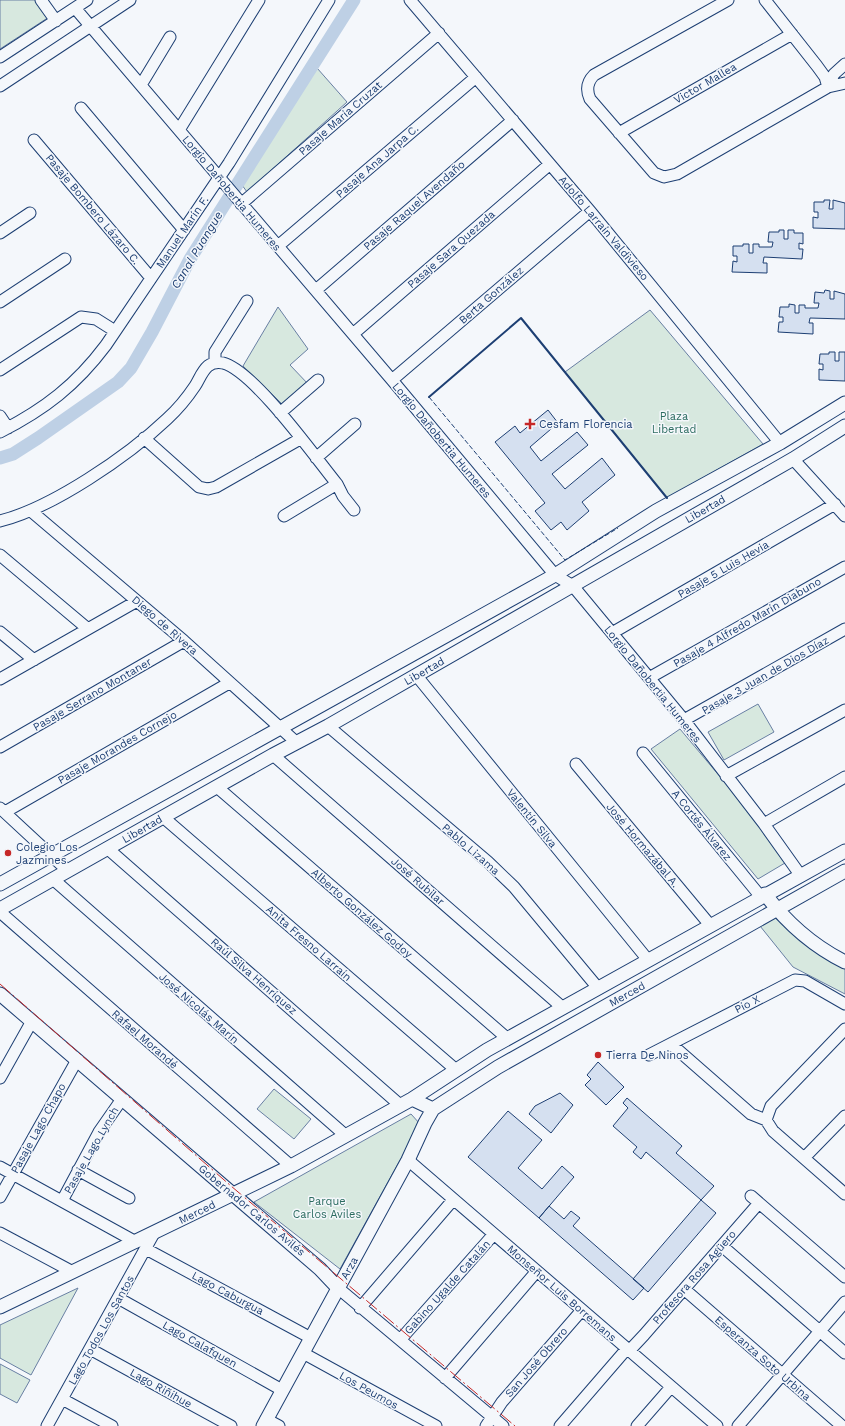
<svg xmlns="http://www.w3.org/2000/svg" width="845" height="1426" viewBox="0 0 845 1426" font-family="'Work Sans',sans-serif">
  <rect width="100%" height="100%" fill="#f4f7fb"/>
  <path fill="#d7e8df" stroke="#687fa3" d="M0,0H37L49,17L0,49Z
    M317,68L347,102L247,192L242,185Z
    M278,307L308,349L290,365L309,385L283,405L243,366Z
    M650,310L763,444L667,498L565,372Z
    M758,704L774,732L724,760L708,732Z
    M680,729L790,860L758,879L651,749Z
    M775,918L807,942L845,964V994L793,967L760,926Z
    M274,1089L311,1119L294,1139L257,1109Z
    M411,1114L420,1124L340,1269L254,1202Z
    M78,1288L31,1375L0,1358V1325Z
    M0,1364L30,1380L17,1403L0,1394Z"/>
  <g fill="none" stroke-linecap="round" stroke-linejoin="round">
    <path stroke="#bed0e5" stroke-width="13" d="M0,458L13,454L38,438L118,382L131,368L152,332L190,259L354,0"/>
  </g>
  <path fill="#d5e0f0" stroke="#1d3f73" d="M824,200H830L829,209H833V200L845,203V229L813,228V217L818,218V212H814V202H824Z
    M779,230H784V239H788V230H794V233H803V244L799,243V249H803L802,259L764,257L763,263H767V273L732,272L733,261L737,262V256H733V246H743V244H749V253H753V244H759V247H772L773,242H768L769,232H779Z
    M825,290L830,291V299H834V291L845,294V319L810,318L809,323H813V334L778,332L779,322H783V317H779L780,307H789V304L795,305V313H799V305H805V308H818L819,303H814L815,292L824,293Z
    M829,352H835V361H839V352H845V381L819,380V369L823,370V364H819L820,354H829Z
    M548,410L558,423L530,447L541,461L577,432L588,445L552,474L565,489L602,458L615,475L582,502L589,511L567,530L561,522L551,530L535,511L545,503L495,442L515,426L520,433Z
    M598,1062L624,1087L606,1105L585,1085L591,1079L587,1075Z
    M560,1093L573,1105L551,1133L529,1114L535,1106Z
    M627,1098L682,1146L676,1153L714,1186L701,1200L646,1152L641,1159L633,1152L637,1147L613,1126L628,1108L623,1103Z
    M508,1111L542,1140L518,1168L542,1189L562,1166L574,1177L539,1218L468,1157Z
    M701,1200L716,1213L648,1292L633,1279Z
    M549,1206L564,1219L571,1211L580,1218L573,1226L644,1288L633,1300L539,1218Z"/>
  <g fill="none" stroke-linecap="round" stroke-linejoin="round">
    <g stroke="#1d3f73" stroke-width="13">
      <path id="minor" d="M41,0L56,21
        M410,0L590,211L780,443
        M728,0L594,75C587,82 586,90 590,99L654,173L664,177L677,174L828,87L845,83
        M765,0L817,66L825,77L828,87
        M75,8L392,380L555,575L573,586L684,720L764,824L801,876
        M0,57L87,0
        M141,85L170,37
        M0,86L130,0
        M828,87L834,74L845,64
        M81,108L184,230
        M179,130L259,0
        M619,133L792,34
        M34,140L151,278
        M241,204L439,33
        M0,233L30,213
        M278,246L476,77
        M316,290L513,120
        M0,302L65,259
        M353,334L550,164
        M215,363V352L247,301
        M0,370L81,317L96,319L115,331
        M392,380L590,211
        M280,413L318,380
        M0,416L8,428
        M0,432C45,409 76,385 106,345L229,163L329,0
        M144,438L199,487L208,489L216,487L300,439
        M316,458L355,424
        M793,459L845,516
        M31,511L184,641L296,742
        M284,516L337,484
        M0,521C52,508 128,456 167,419C178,409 187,398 195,386C199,380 202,371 208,366C212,363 218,362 223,363C254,371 315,457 337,484L343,496L354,510
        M0,555L88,629
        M0,632L34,660
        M612,633L835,504
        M416,675L648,960
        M649,678L845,567
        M0,679L137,601
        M684,720L845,629
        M328,726L488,862L514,887L598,988
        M0,747L184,641
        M643,753L761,897
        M273,755L563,1008
        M576,764L710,925
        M726,776L845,710
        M217,787L508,1039
        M0,808L68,871
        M5,812L229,683
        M163,817L455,1069
        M764,824L845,777
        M107,848L400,1105
        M54,880L345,1135
        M0,912L291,1166
        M671,1044L751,1114L766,1120
        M649,1055L795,980L805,981L845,1004
        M0,1078L32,1021
        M766,1120L771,1106L845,1029
        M766,1120L773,1131L845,1194
        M804,1158L845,1116
        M408,1160L717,1426
        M0,1167L136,1242
        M78,1170L129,1198
        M751,1196L845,1277
        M0,1197L77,1060
        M62,1201L99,1132L122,1099
        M0,1233L73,1272
        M722,1246L845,1353
        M146,1249L311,1338
        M338,1288L503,1426
        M684,1289L842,1426
        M118,1298L282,1390
        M360,1308L453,1200
        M400,1340L494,1234
        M90,1349L231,1426
        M303,1353L436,1426
        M445,1378L537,1271
        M62,1399L112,1426
        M266,1419L279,1426
        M47,1426L154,1233
        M486,1426L502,1402L582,1310
        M560,1426L624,1352L629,1351L644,1335L759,1203
        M637,1426L671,1387
        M738,1426L845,1302"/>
    </g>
    <g stroke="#1d3f73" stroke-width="15">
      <path id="tertiary" d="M0,884L555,575L656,511L780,443L845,403
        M765,894C786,922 813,946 845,962
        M0,909L273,755L328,726L793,459L845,426
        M0,994L320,1269L338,1288
        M412,1099L433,1109L498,1067L845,871
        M0,1307L291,1166L412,1099L487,1050L845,851
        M263,1426L408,1160L425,1123L433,1109"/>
    </g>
    <use href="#minor" stroke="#f4f7fb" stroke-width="11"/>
    <use href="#tertiary" stroke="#f4f7fb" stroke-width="13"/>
    <path stroke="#1d3f73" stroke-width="1" stroke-dasharray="5 2" stroke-linecap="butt" d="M429,397L565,560L618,528"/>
    <path stroke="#1d3f73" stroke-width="2" d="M429,397L521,318L667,498"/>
    <path stroke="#c62828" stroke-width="1" stroke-dasharray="14 3 2 3" stroke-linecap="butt" d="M0,984L231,1186L515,1426"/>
  </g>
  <g fill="#c62828" stroke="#f4f7fb" stroke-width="1.5">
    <path d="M528 418h4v4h4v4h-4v4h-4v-4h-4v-4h4z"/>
    <circle cx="8" cy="853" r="4"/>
    <circle cx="598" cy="1055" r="4"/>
  </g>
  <g text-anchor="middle" stroke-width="3" stroke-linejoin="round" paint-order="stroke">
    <g font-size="11" fill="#1d3f73" stroke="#f4f7fb">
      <text transform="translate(705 83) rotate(-30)" y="4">Victor Mallea</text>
      <text transform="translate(340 118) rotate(-41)" y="4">Pasaje María Cruzat</text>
      <text transform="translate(377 161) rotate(-41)" y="4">Pasaje Ana Jarpa C.</text>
      <text transform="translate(232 193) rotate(50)" y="4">Lorgio Dañobertia Humeres</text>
      <text transform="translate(414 205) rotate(-41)" y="4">Pasaje Raquel Avendaño</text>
      <text transform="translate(93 209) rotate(50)" y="4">Pasaje Bombero Lázaro C.</text>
      <text transform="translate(604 228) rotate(50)" y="4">Adolfo Larraín Valdivieso</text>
      <text transform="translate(182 232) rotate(-56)" y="4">Manuel Marín F.</text>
      <text transform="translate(451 249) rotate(-41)" y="4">Pasaje Sara Quezada</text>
      <text transform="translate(491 295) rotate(-41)" y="4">Berta González</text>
      <text transform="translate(442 440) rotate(50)" y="4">Lorgio Dañobertia Humeres</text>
      <text transform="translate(705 509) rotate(-30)" y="4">Libertad</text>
      <text transform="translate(723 569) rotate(-30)" y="4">Pasaje 5 Luis Hevia</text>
      <text transform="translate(747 622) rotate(-30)" y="4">Pasaje 4 Alfredo Marín Diabuno</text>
      <text transform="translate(165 625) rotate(41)" y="4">Diego de Rivera</text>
      <text transform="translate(424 671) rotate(-30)" y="4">Libertad</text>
      <text transform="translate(765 675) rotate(-30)" y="4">Pasaje 3 Juan de Dios Díaz</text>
      <text transform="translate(653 684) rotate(51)" y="4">Lorgio Dañobertia Humeres</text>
      <text transform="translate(92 694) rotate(-30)" y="4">Pasaje Serrano Montaner</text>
      <text transform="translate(117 747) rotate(-30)" y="4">Pasaje Morandes Cornejo</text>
      <text transform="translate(532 818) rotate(51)" y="4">Valentín Silva</text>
      <text transform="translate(702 825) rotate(51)" y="4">A Cortés Álvarez</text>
      <text transform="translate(142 829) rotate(-30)" y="4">Libertad</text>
      <text transform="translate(643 845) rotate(50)" y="4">José Hormazábal A.</text>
      <text transform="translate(471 849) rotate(41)" y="4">Pablo Lizama</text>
      <text transform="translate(418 881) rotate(41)" y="4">José Rubilar</text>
      <text transform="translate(362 913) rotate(41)" y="4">Alberto González Godoy</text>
      <text transform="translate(309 943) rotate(41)" y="4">Anita Fresno Larraín</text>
      <text transform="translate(254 976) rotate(41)" y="4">Raúl Silva Henríquez</text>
      <text transform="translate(627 994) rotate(-29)" y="4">Merced</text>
      <text transform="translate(747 1004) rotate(-27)" y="4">Pío X</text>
      <text transform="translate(199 1008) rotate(41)" y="4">José Nicolás Marín</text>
      <text transform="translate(145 1039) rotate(41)" y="4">Rafael Morandé</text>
      <text transform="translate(38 1128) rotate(-61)" y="4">Pasaje Lago Chapo</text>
      <text transform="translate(91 1150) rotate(-60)" y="4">Pasaje Lago Lynch</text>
      <text transform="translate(252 1210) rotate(40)" y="4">Gobernador Carlos Avilés</text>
      <text transform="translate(197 1212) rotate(-26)" y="4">Merced</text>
      <text transform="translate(349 1268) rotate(-61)" y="4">Arza</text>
      <text transform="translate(694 1277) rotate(-49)" y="4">Profesora Rosa Agüero</text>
      <text transform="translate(447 1287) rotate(-48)" y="4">Gabino Ugalde Catalán</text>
      <text transform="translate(228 1293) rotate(28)" y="4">Lago Caburgua</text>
      <text transform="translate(562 1293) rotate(41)" y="4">Monseñor Luis Borremans</text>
      <text transform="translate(101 1330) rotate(-61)" y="4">Lago Todos Los Santos</text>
      <text transform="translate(200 1344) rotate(29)" y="4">Lago Calafquen</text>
      <text transform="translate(763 1358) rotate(41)" y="4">Esperanza Soto Urbina</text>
      <text transform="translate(536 1362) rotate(-49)" y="4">San José Obrero</text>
      <text transform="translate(161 1388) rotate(29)" y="4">Lago Riñihue</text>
      <text transform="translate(369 1390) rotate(29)" y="4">Los Peumos</text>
    </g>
    <g font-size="11" fill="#2c6c60" stroke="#f4f7fb">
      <text x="674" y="420">Plaza<tspan x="674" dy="13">Libertad</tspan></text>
      <text x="327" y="1205">Parque<tspan x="327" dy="13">Carlos Aviles</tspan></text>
    </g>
    <g font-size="11" fill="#1d3f73" stroke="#f4f7fb" text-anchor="start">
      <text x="539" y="428">Cesfam Florencia</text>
      <text x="16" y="851">Colegio Los<tspan x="16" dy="13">Jazmines</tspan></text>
      <text x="606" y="1059">Tierra De Ninos</text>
    </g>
    <g font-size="12" font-style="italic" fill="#1d3f73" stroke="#f4f7fb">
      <text transform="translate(197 250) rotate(-59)" y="4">Canal Puangue</text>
    </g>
  </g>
</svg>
